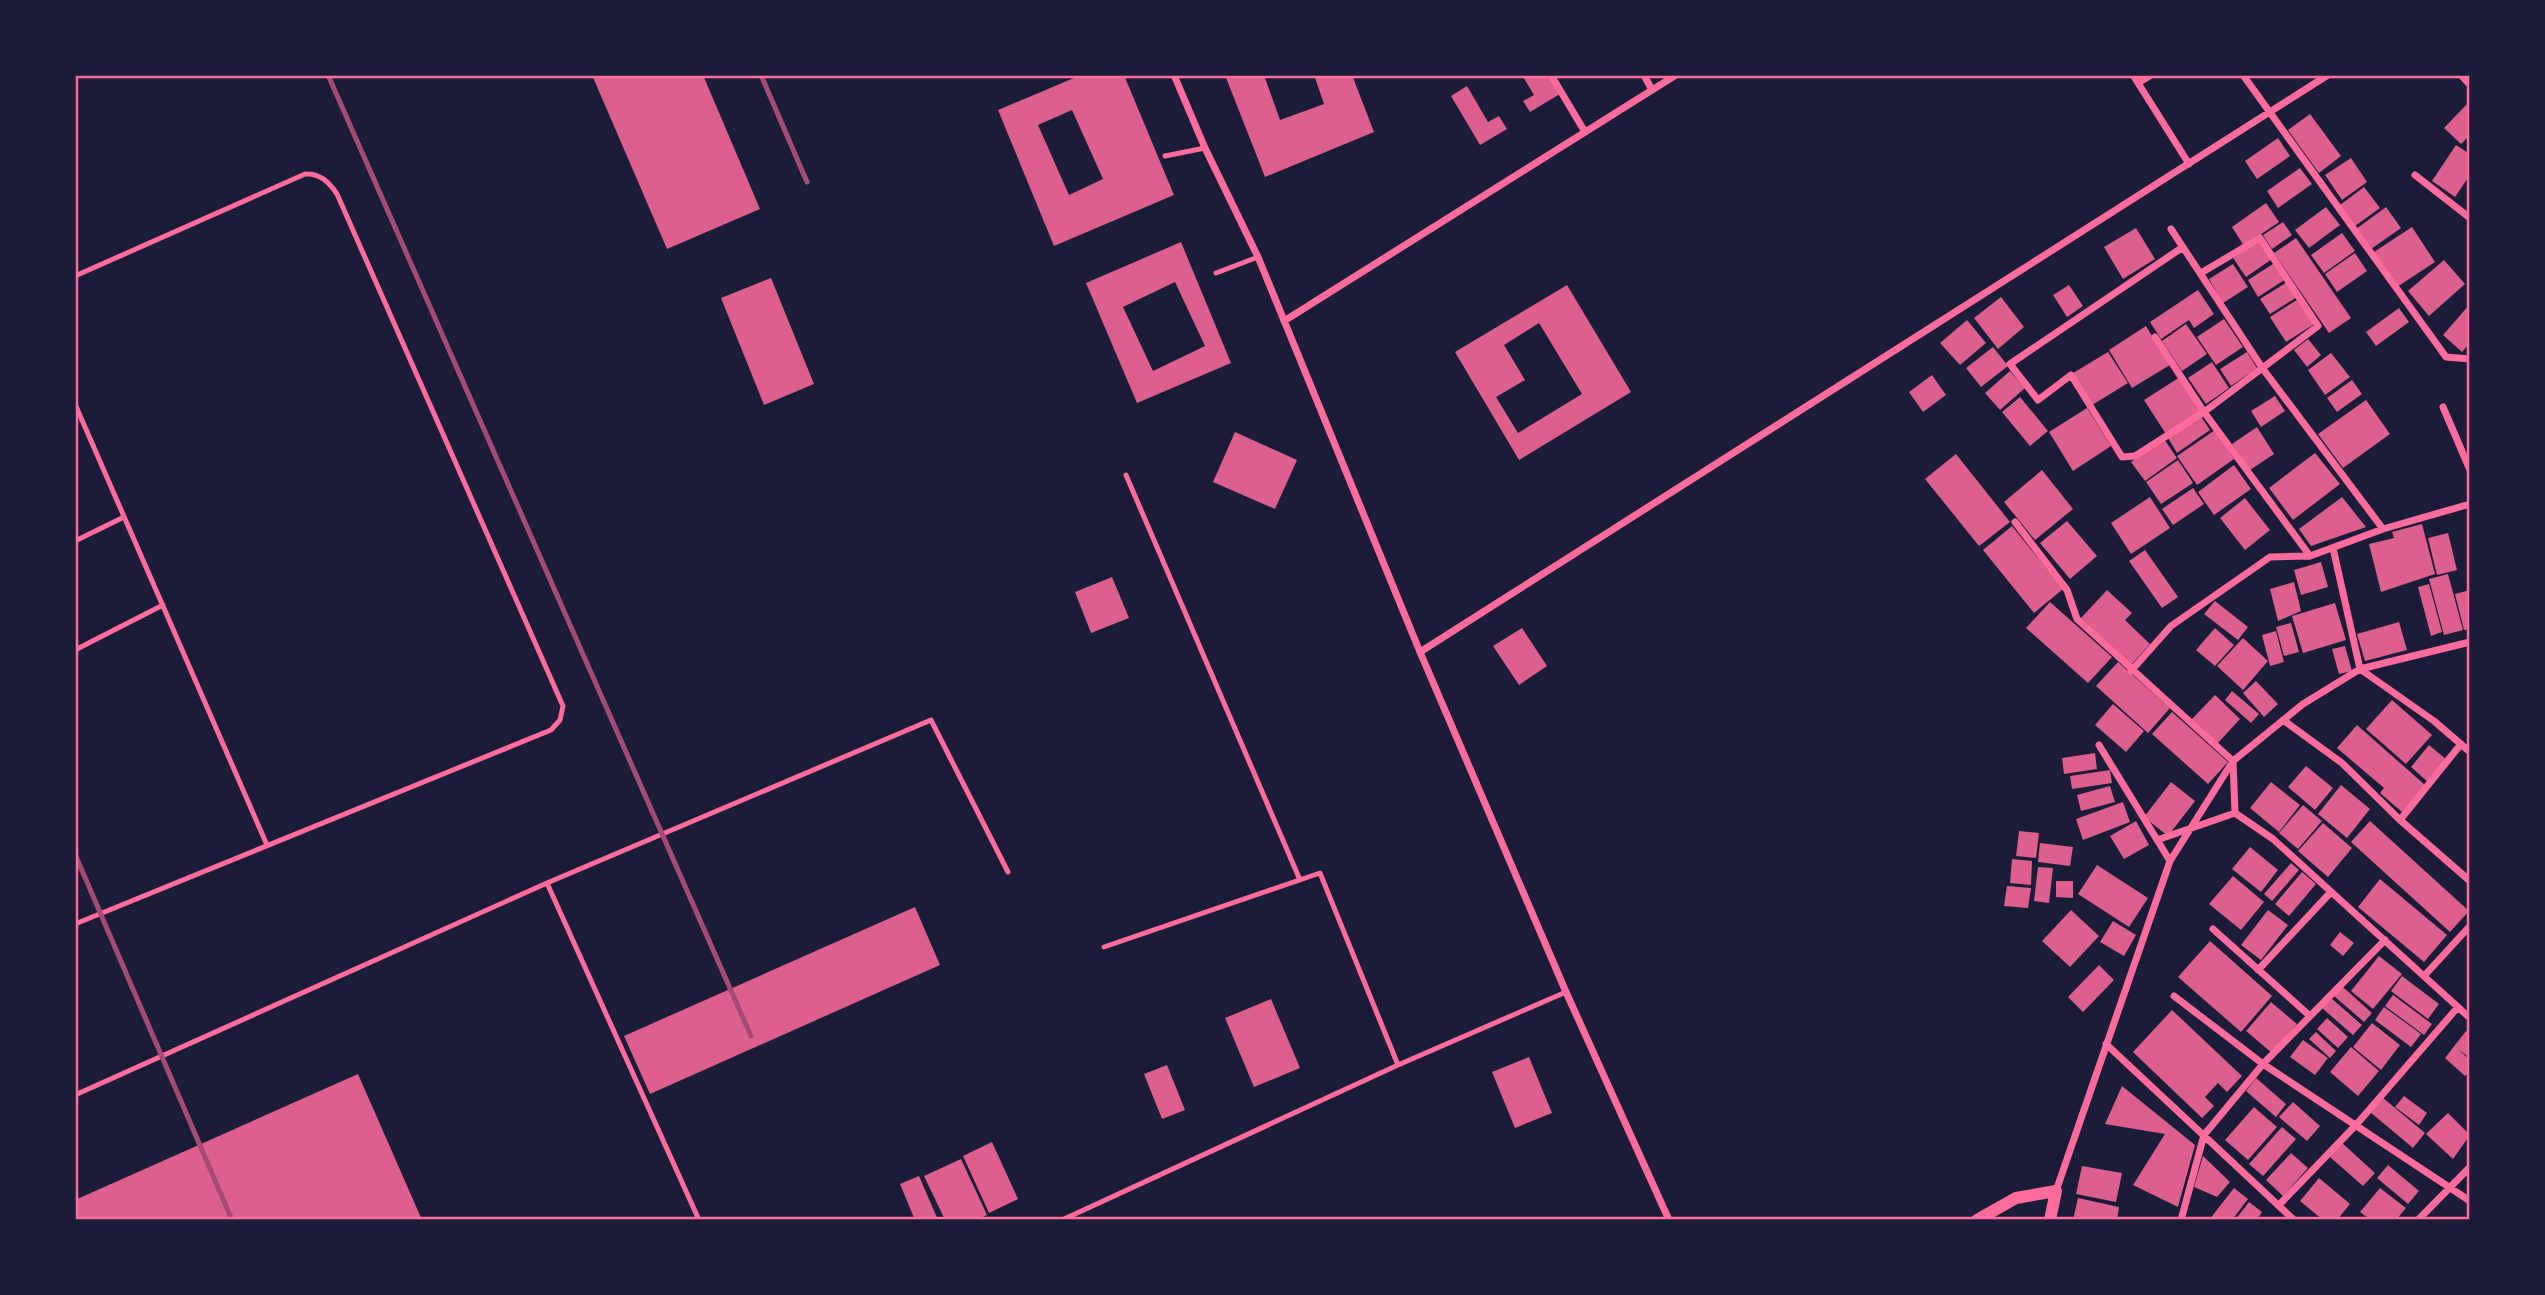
<svg xmlns="http://www.w3.org/2000/svg" width="2545" height="1295" viewBox="0 0 2545 1295" font-family="Ubuntu,sans-serif">
  <rect width="100%" height="100%" fill="#1b1b3a"/>
  <path fill="#dd5f8e" fill-rule="evenodd" d="M592,75H703L760,209L667,249Z
    M1081,75H1124L1174,195L1054,246L998,110ZM1072,110L1103,179L1069,195L1038,125Z
    M1225,75H1264L1280,120L1324,104L1314,75H1352L1374,132L1265,177Z
    M1522,75H1548L1560,94L1530,112L1523,101L1534,95Z
    M1467,86L1488,122L1499,116L1507,129L1480,145L1451,96Z
    M2470,101V135L2461,144L2444,128Z
    M2310,114L2341,156L2319,173L2288,130Z
    M2278,138L2290,156L2257,179L2245,161Z
    M2456,145L2470,154V175L2455,197L2432,181Z
    M2351,158L2367,182L2342,200L2325,175Z
    M2300,168L2312,184L2278,208L2267,191Z
    M2364,187L2380,208L2355,226L2340,205Z
    M2266,203L2279,222L2244,246L2232,227Z
    M2326,207L2340,225L2309,248L2295,230Z
    M2386,207L2401,228L2371,249L2356,229Z
    M2283,222L2292,235L2272,249L2263,235Z
    M2412,227L2435,262L2397,287L2374,252Z
    M2136,228L2155,259L2123,279L2104,247Z
    M2342,233L2355,251L2324,273L2311,255Z
    M2296,238L2351,318L2329,333L2274,253Z
    M2259,241L2272,259L2246,277L2233,258Z
    M1181,242L1231,363L1137,403L1086,283ZM1175,282L1205,346L1153,371L1123,307Z
    M2355,253L2367,271L2337,292L2325,274Z
    M2444,260L2465,284L2429,316L2408,291Z
    M2276,262L2286,279L2258,297L2248,280Z
    M2233,264L2248,287L2223,303L2209,279Z
    M771,278L814,384L764,405L721,298Z
    M2289,281L2299,296L2270,314L2260,299Z
    M1567,285L1631,392L1519,460L1455,352ZM1539,323L1582,394L1518,433L1496,397L1525,380L1504,345Z
    M2069,285L2083,306L2067,317L2053,295Z
    M2198,290L2214,314L2194,328L2189,320L2161,339L2150,322Z
    M2001,297L2024,327L1998,349L1974,318Z
    M2300,298L2316,323L2286,342L2270,317Z
    M2470,304V343L2462,352L2443,335Z
    M2399,308L2409,322L2376,346L2366,332Z
    M2224,319L2243,347L2216,365L2197,337Z
    M1967,320L1986,343L1960,365L1940,343Z
    M2186,324L2207,354L2182,371L2162,341Z
    M2146,326L2170,365L2132,388L2109,350Z
    M2308,339L2321,355L2307,367L2294,350Z
    M1993,347L2008,366L1981,387L1966,368Z
    M2108,352L2128,383L2092,405L2073,373Z
    M2247,352L2257,368L2231,386L2220,369Z
    M2331,353L2350,377L2325,395L2308,370Z
    M2212,362L2229,388L2206,404L2188,378Z
    M2010,371L2025,388L2000,410L1985,393Z
    M1932,375L1946,395L1923,412L1909,392Z
    M2180,377L2202,411L2166,434L2144,400Z
    M2352,380L2362,394L2337,412L2327,398Z
    M2275,396L2285,411L2261,427L2251,411Z
    M2020,397L2048,431L2030,446L2002,412Z
    M2366,400L2390,434L2343,468L2318,434Z
    M2087,408L2111,446L2073,471L2049,432Z
    M2200,415L2210,430L2177,453L2168,438Z
    M2257,427L2274,454L2250,470L2232,444Z
    M2215,430L2234,459L2197,485L2177,456Z
    M1235,432L1297,460L1275,509L1213,482Z
    M2164,439L2177,458L2145,481L2131,462Z
    M2315,453L2340,484L2293,520L2269,488Z
    M1956,454L2010,522L1979,546L1925,479Z
    M2178,460L2193,483L2161,504L2146,482Z
    M2234,465L2251,489L2214,515L2198,492Z
    M2042,470L2073,509L2035,540L2004,502Z
    M2193,488L2204,504L2173,525L2162,509Z
    M2150,497L2170,528L2131,554L2111,523Z
    M2342,497L2366,527L2311,546L2299,529Z
    M2245,498L2270,530L2245,550L2220,518Z
    M2067,521L2097,556L2070,579L2040,543Z
    M2422,524L2435,574L2381,592L2369,544L2394,538L2392,532Z
    M2012,526L2063,589L2034,613L1983,550Z
    M2448,533L2457,570L2437,575L2428,538Z
    M2145,550L2178,597L2162,608L2129,561Z
    M2321,562L2328,587L2301,595L2294,570Z
    M2448,574L2463,630L2444,635L2429,579Z
    M1112,577L1129,618L1091,633L1075,592Z
    M2294,582L2301,611L2278,621L2270,589Z
    M2429,584L2442,632L2431,636L2418,587Z
    M2107,590L2132,613L2125,620L2150,644L2131,665L2081,618Z
    M2470,590V629L2464,630L2455,594Z
    M2215,601L2248,627L2238,640L2204,614Z
    M2050,602L2112,657L2088,683L2026,628Z
    M2335,603L2346,640L2303,653L2292,616Z
    M2399,622L2407,650L2365,661L2357,634Z
    M2291,623L2299,652L2284,656L2276,627Z
    M1522,628L1547,666L1519,685L1493,646Z
    M2215,628L2234,645L2215,666L2196,650Z
    M2276,631L2284,662L2270,666L2262,635Z
    M2243,638L2268,661L2243,690L2217,666Z
    M2345,646L2352,671L2339,674L2332,649Z
    M2118,662L2170,708L2148,733L2096,686Z
    M2256,681L2278,704L2264,717L2243,693Z
    M2232,691L2259,714L2251,723L2225,700Z
    M2215,695L2240,719L2217,744L2191,720Z
    M2392,700L2432,735L2406,764L2366,729Z
    M2113,704L2144,731L2126,752L2095,725Z
    M2172,712L2228,762L2208,784L2152,734Z
    M2357,725L2425,785L2402,812L2380,793L2384,788L2337,748Z
    M2429,745L2447,760L2428,782L2411,767Z
    M2095,753L2097,769L2064,774L2062,758Z
    M2306,766L2333,788L2315,810L2288,787Z
    M2110,770L2112,783L2072,789L2070,776Z
    M2171,782L2195,801L2168,836L2144,817Z
    M2271,782L2300,805L2279,832L2250,808Z
    M2341,785L2370,809L2347,838L2318,814Z
    M2110,786L2115,802L2081,811L2077,795Z
    M2123,802L2130,822L2083,840L2076,819Z
    M2303,805L2322,821L2298,849L2279,833Z
    M2136,821L2149,845L2124,859L2110,836Z
    M2370,821L2469,911L2450,932L2351,842Z
    M2323,823L2352,848L2328,877L2298,851Z
    M2019,831L2039,833L2036,858L2016,856Z
    M2040,843L2073,847L2070,866L2038,862Z
    M2250,847L2278,870L2261,892L2232,869Z
    M2012,859L2032,861L2031,885L2010,883Z
    M2291,863L2299,870L2272,901L2264,894Z
    M2097,865L2148,898L2129,927L2078,894Z
    M2038,867L2053,868L2049,903L2034,901Z
    M2302,872L2316,884L2289,916L2275,904Z
    M2233,876L2264,902L2241,930L2209,904Z
    M2380,879L2447,935L2424,962L2358,907Z
    M2056,881H2073V898L2056,897Z
    M2007,886L2031,888L2028,908L2004,906Z
    M915,907L940,965L650,1094L624,1036Z
    M2071,910L2099,936L2070,967L2042,941Z
    M2268,910L2288,925L2261,960L2241,945Z
    M2113,921L2136,935L2124,956L2100,942Z
    M2340,932L2354,943L2343,956L2330,945Z
    M2210,941L2272,996L2241,1032L2178,977Z
    M2379,956L2402,974L2373,1009L2351,991Z
    M2099,965L2114,980L2083,1012L2068,997Z
    M2402,976L2439,1004L2428,1019L2391,991Z
    M2343,987L2372,1013L2364,1022L2334,996Z
    M2393,995L2432,1024L2424,1035L2385,1006Z
    M2331,998L2362,1025L2353,1035L2322,1008Z
    M1271,999L1300,1068L1254,1087L1225,1018Z
    M2271,1002L2297,1024L2272,1053L2246,1031Z
    M2384,1007L2421,1034L2411,1047L2375,1020Z
    M2172,1010L2242,1076L2227,1092L2218,1083L2205,1097L2214,1106L2202,1118L2133,1052Z
    M2327,1018L2348,1037L2338,1048L2317,1029Z
    M2372,1023L2400,1045L2381,1070L2353,1047Z
    M2466,1031L2470,1035V1058L2458,1049L2470,1060V1071L2465,1076L2445,1058Z
    M2316,1032L2336,1051L2330,1058L2309,1039Z
    M2303,1040L2328,1058L2315,1075L2290,1057Z
    M2351,1047L2379,1071L2358,1096L2330,1072Z
    M1529,1057L1552,1113L1515,1128L1492,1072Z
    M1167,1065L1185,1110L1162,1119L1144,1074Z
    M358,1074L422,1220H75V1200Z
    M2256,1078L2286,1104L2276,1117L2246,1091Z
    M2122,1086L2195,1145L2178,1207L2133,1185L2165,1134L2105,1124Z
    M2404,1096L2427,1113L2419,1125L2395,1107Z
    M2382,1097L2425,1133L2413,1148L2370,1112Z
    M2293,1102L2320,1126L2307,1141L2279,1117Z
    M2254,1107L2277,1127L2248,1160L2225,1140Z
    M2448,1113L2470,1135L2453,1159L2426,1134Z
    M2282,1127L2296,1139L2263,1176L2249,1164Z
    M992,1142L1018,1199L989,1213L963,1156Z
    M2342,1143L2375,1173L2363,1186L2330,1157Z
    M2291,1153L2308,1168L2283,1196L2266,1180Z
    M2203,1156L2230,1182L2217,1197L2194,1187Z
    M961,1159L987,1215L976,1220H945L924,1176Z
    M2388,1165L2419,1191L2408,1204L2377,1178Z
    M2082,1166L2122,1173L2116,1202L2076,1194Z
    M919,1176L938,1220H915L900,1184Z
    M2319,1178L2350,1204L2337,1220H2323L2300,1201Z
    M2234,1188L2248,1199L2232,1220H2209Z
    M2380,1188L2406,1208L2396,1220H2371L2360,1212Z
    M2078,1198L2119,1207L2117,1220H2073Z
    M2249,1202L2262,1212L2257,1220H2235Z"/>
  <g fill="none" stroke-linecap="round" stroke-linejoin="round">
    <path stroke="#ff6b9d" stroke-width="5" d="M1165,156L1205,148
      M1216,273L1258,257
      M75,276L305,174C320,173 329,182 337,194L563,706L560,720L551,730L75,924
      M75,404L267,845
      M1126,475L1300,880
      M75,541L124,517
      M75,650L163,605
      M547,883L699,1220
      M1104,947L1320,873L1398,1065
      M75,1095L547,883L931,720L1008,872
      M1062,1220L1398,1065L1566,992"/>
    <path stroke="#ff6b9d" stroke-width="7" d="M1174,75L1205,148L1258,257L1420,652L1566,992L1669,1220
      M1551,75L1585,132
      M1644,75L1652,90
      M2133,75L2189,164
      M2243,75L2446,357L2470,359
      M2461,75L2470,85
      M2138,83L2151,75
      M2415,175L2470,218
      M2171,229L2263,369L2383,529
      M2183,247L2010,364L2038,400L2071,375L2122,457L2135,456L2204,412L2318,326L2260,238L2201,273
      M1284,321L1676,75
      M2155,337L2204,412L2310,556
      M2443,407L2470,470
      M2015,522L2067,590L2077,619L2233,761L2235,813
      M2333,548L2360,669L2434,721L2470,752
      M1420,652L2328,75
      M2131,671L2171,626L2270,557L2310,556L2383,529L2470,504
      M2283,720L2342,763L2400,820L2470,881
      M2099,745L2170,861
      M2235,813L2273,839L2470,1018
      M2400,820L2461,744
      M2157,840L2235,813
      M2213,929L2310,1016
      M2258,970L2331,892
      M2424,976L2470,926
      M2174,996L2263,1064L2470,1201
      M2106,1044L2294,1220
      M2056,1191L2170,861L2233,761L2303,704L2360,669L2470,642
      M2279,1205L2356,1125L2458,1007
      M2181,1220L2204,1135L2263,1064L2385,940
      M2418,1220L2470,1167"/>
    <path stroke="#ff6b9d" stroke-width="12" d="M1977,1220L2016,1198L2056,1191L2050,1220"/>
    <path stroke="#a44b75" stroke-width="5" d="M328,75L751,1036
      M761,75L807,182
      M75,854L232,1220"/>
  </g>
  <rect width="2545" height="1295" fill="none" stroke="#1b1b3a" stroke-width="154"/>
  <rect x="77" y="77" width="2391" height="1141" fill="none" stroke="#ff6b9d" stroke-width="2.5"/>
</svg>
